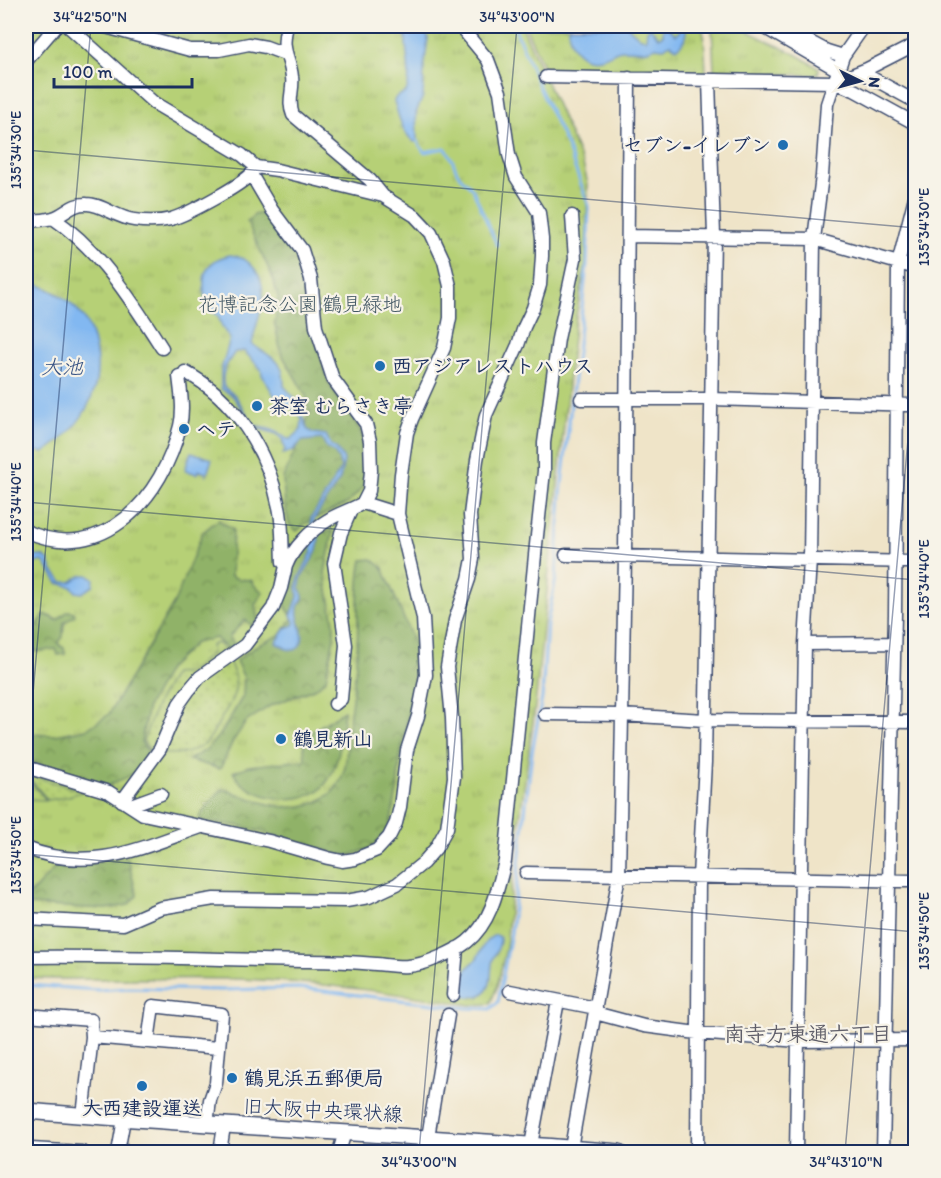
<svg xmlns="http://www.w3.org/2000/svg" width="941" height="1178" viewBox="0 0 941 1178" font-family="Itim,'Klee One',sans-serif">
  <defs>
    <pattern id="grass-tufts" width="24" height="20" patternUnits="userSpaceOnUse" patternTransform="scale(1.5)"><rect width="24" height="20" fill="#b6d076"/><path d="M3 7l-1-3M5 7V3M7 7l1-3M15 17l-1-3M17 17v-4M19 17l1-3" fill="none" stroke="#9cb368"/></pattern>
    <pattern id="forest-crowns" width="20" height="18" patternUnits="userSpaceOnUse" patternTransform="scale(1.5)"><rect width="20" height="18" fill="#90b267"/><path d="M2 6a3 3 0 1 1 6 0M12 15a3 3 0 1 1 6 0" fill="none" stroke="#759158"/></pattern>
    <pattern id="garden-dots" width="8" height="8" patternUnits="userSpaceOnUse" patternTransform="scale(1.5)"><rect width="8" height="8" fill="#b6d076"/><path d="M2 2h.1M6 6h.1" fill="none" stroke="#9cb368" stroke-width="1.8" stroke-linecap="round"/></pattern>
  </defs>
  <rect width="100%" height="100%" fill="#f7f3e8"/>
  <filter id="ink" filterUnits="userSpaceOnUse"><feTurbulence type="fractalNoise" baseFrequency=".0167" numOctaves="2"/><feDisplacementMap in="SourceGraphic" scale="12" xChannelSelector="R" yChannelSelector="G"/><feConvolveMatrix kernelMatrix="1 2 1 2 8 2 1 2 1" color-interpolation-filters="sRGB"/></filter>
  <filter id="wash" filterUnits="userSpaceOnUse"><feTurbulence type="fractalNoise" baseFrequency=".008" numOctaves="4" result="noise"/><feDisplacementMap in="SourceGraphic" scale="24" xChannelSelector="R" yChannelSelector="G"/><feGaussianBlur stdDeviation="1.35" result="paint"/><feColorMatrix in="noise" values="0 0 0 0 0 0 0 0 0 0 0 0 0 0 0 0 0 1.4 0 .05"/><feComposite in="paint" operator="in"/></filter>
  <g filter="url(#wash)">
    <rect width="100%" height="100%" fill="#efe4c8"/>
    <path fill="url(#grass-tufts)" stroke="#68806a" stroke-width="1.5" d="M26,26H522L583,164L588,184L586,263L574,327L535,707L514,861L506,948L497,987L490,1004L471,1005C395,993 318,982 240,979C169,977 97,981 26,978Z
      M525,26H702L704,36L706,72L704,75L551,70L544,68Z
      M712,26H737L795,54L819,68L818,75L714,72Z"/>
    <path fill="url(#forest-crowns)" stroke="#567062" stroke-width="1.5" d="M267,212L301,254L315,338L329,384L346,411L358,425L368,452L369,472L363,487L348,503L306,523L297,531L289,524L285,507L283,478L304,430L309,412L306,396L281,353L275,325L278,297L272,276L247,222L254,215Z
      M218,520L233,529L231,576L238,579L251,580L255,586L263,592L255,605L258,620L252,626L245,620L229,637L235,645L227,649L216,638L195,643L169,668L148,706L141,742L152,756C137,772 131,777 112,783L110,787L26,761V734L55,735L87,729L109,714L174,603L203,532Z
      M321,531H333L325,573L334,623V638L326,679L316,688L270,706L246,722L233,741L220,769L189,760L207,749L222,732L243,696L244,678L236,661L256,646L280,635L293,618L282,601C291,566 293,555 321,531Z
      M372,559L383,568L405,621L414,644L415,676L400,759L397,791L391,821L386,832L371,848L350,855L337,854L241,826L203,821L199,817L214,797L223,789C249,797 280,813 307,805C318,802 331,796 337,786C349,769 346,748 348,728C352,701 356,674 357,647C359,617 356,589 362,560Z
      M68,611L74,612L75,615L64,623L63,637L59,642V645L64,648L65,654L58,655L56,649L36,652L35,649L26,650V622L36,627L45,614L57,620Z
      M344,711C341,735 341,763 326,783C308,809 247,801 233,772L249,766L305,760L303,737Z
      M128,859L137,896L128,905L107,909L26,905V899L59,863L78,865Z"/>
    <path fill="url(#garden-dots)" stroke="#68806a" stroke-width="1.5" d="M216,643C222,645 224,651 227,657C243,688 234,696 219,722C214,730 211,740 203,745C187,757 170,753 153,754L143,741L158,701L174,674L189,673L212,653L211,646Z
      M29,775L83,791L66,797L48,800L28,777Z
      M26,776L46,800L26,799Z"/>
    <path fill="#82b8f1" stroke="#4e74a8" stroke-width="1.5" fill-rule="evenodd" d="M407,26H423L428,38L424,67L423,96L416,113L417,141L414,142C401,131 399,116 394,101L396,97L406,92C414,71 402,47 407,26Z
      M569,26H627L639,37L646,39L647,30L650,28L659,37L663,35V29L668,27L676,35L682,28L686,30C686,37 683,44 677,48L670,44L664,48L655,47C646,54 633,49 622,50C616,50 611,55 604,57C582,64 567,47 569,26Z
      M230,255C240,256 248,260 254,268C273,291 256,319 252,344C272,359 284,358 284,386L300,404L307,429L313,433L326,435L331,445L337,449L344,460L340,479L314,519V524C331,552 297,569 300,588C301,592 303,594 303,598C302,601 299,603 298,607C294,622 312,638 295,650L287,649L276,643L286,628L294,625L295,622L291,616L298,597L297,584L300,576L312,552L311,518L331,486L341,468L338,458L334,452L327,448L322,439L302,441L292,451L283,454L285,449L282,439L277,434L254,427L232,395L221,389V370L230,339L222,327L218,316L207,308C201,283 200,261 230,255ZM244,351L261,369L262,375L277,400L291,407L302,418L301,430L291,439H287L276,431L254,425L235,395L224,387C220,373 227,363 235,352Z
      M26,280C47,287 67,297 81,314C89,324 93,336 95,348C105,393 79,430 43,453L37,451L26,453Z
      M191,452L212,459L206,477V473L198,470L197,474L185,470Z
      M43,556L48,560L53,571L62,582H71C79,577 86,571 94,579L93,586L82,593L76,592L72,587L58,583L43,561L35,563L26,560V557Z
      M496,935L500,937C501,946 496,951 493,959C490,969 493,985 485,992C481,997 473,997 467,997L461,992C462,985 462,978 465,972C467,967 471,965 475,961C482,952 483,939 496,935Z"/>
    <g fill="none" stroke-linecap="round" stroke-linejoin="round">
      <path stroke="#82b8f1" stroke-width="3" d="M417,141L424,152L445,148C453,156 453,166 459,175C463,181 469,183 473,190L497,245
        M26,985L98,990L129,988L222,990L299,988L467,1008L490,1009L498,1002L511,933L532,752L542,698L547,623L556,578L561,493L587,264L589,206L567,146L540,89L514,26"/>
    </g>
  </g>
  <g filter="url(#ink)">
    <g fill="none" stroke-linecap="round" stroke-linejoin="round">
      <g stroke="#3b4a6e" stroke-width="15">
        <path id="minor" d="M102,26L190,50H219L249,44L266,47L285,54
          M287,26C280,51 290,56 292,77C294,90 287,101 293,115L370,180L383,196
          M762,26L838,70
          M780,26L827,51L843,56
          M26,61L56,26
          M861,72L916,102
          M546,77L834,82L867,69L916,44
          M834,82L854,90L916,124
          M252,176L272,210L302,250L311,279L316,327L333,379L366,424L370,441L371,471L369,491L363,503
          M53,218C100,250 132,301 162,348
          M26,220C34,221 45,220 53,218C66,214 72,203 87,204C102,204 117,218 134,220C147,222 159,222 171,219C186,215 249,182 254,170
          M628,236L814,239L916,268
          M581,399H711L916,405
          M26,531C103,566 163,497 180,426C184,410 181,393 179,376
          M566,555L916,562
          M286,566C293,548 311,530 328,520C339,513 351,510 363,503L398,514
          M805,644L893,643
          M335,704L341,699L346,645L334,563L341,533L351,510
          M545,714L621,715L705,720L916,722
          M26,767L109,792L143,814L269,841L328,858L342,861L355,859L377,850L389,837L396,823L400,807L407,750L418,716L426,675L423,618L398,514L401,474L407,433L412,419L444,348L450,318V286L444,261L431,233L415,216L383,196L277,170L256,167L242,155L154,103L68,26
          M122,801L160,749L179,704L189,690L200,677L245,645L273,608L281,588L286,566L283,562C282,544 283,524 279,507C268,452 235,398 185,372
          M131,805L161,794
          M26,848C89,874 141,848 201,827
          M526,873L916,881
          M26,919L123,924L160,908L214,899L346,901L369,897L397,884L423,863L436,848L447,828L454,777L452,718L447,667L455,620L469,579L473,559L470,515L477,460L486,415L518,345L524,327L533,308L540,285L542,256V239L539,213L516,177L509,155L500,92L488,60L460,26
          M26,957C120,956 214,959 308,961C331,961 354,962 376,964C387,965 398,967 408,966C425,965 454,952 467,942C491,923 498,889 505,861L536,545L544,471V443L558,339L575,259L572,216
          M510,991L596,1008
          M453,995L457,948
          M595,1013L644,1026L697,1033L798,1041L916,1040
          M26,1015L91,1020L92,1037L83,1116
          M92,1037L218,1048
          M148,1042L153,1006L222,1014L216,1083L210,1100L207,1124
          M428,1137L448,1015
          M531,1145L558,1001
          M571,1148L619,875L625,557L629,78
          M31,1152V1149L82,1152
          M118,1152L124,1119
          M220,1152L224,1126
          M339,1152L345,1132
          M697,1152L699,877L705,762L714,236L709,80
          M796,1152L805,644L810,560L814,239L822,176L827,104L843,56L864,26
          M883,1152L895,614L898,264L916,193"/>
      </g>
      <g stroke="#3b4a6e" stroke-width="18">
        <path id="major" d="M26,1111C223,1127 421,1135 619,1152"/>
      </g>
      <use href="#minor" stroke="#fff" stroke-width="12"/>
      <use href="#major" stroke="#fff" stroke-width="15"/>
    </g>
  </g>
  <path fill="none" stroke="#1b2f5e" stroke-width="1.5" stroke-opacity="0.45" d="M26,150L916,228M26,502L916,580M26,774L91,26M26,854L916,932M419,1152L517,26M845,1152L916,349"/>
  <g fill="#1f6fb2" stroke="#f7f3e8" stroke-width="2">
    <circle cx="783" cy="145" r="6"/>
    <circle cx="380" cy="366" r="6"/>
    <circle cx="257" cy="406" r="6"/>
    <circle cx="184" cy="429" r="6"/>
    <circle cx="281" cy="739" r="6"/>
    <circle cx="232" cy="1078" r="6"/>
    <circle cx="142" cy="1086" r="6"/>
  </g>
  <g text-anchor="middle" stroke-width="4.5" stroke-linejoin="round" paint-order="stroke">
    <g font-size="20" font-weight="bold" fill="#1b2f5e" stroke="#f7f3e8" text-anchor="start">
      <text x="771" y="152" text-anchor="end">セブン-イレブン</text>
      <text x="392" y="373">西アジアレストハウス</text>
      <text x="269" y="413">茶室 むらさき亭</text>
      <text x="196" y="436">ヘテ</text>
      <text x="293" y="746">鶴見新山</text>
      <text x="244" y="1085">鶴見浜五郵便局</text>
      <text x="142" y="1115" text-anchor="middle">大西建設運送</text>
    </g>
    <g font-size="20" fill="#425764" stroke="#f7f3e8">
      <text x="300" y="311">花博記念公園 鶴見緑地</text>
    </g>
    <g font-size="20" fill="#1b2f5e" stroke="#f7f3e8">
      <text transform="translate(323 1110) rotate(3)" y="7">旧大阪中央環状線</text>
    </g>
    <g font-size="21" font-style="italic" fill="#355183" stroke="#f7f3e8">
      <text x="62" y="374">大池</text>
    </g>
    <g font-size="21" font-weight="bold" fill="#605f6a" stroke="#f7f3e8">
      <text x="808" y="1041">南寺方東通六丁目</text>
    </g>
  </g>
  <rect width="941" height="1178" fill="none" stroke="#f7f3e8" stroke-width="66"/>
  <g transform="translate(860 81) rotate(95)" stroke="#f7f3e8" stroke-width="4.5" paint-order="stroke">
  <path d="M0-4.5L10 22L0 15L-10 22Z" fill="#1b2f5e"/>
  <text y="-9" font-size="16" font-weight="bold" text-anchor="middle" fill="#1b2f5e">N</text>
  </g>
  <path d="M54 78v9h138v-9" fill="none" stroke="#1b2f5e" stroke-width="3"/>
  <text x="63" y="78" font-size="18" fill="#1b2f5e" stroke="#f7f3e8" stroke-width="4.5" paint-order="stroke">100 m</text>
  <rect x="33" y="33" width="875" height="1112" fill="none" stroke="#1b2f5e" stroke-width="2"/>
  <g font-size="15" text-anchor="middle" fill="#1b2f5e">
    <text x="90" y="22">34°42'50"N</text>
    <text x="517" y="22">34°43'00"N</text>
    <text transform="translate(16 150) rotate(-90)" y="5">135°34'30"E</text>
    <text transform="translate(924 227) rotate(-90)" y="5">135°34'30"E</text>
    <text transform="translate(16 502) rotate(-90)" y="5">135°34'40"E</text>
    <text transform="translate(924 579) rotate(-90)" y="5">135°34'40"E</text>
    <text transform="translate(16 855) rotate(-90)" y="5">135°34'50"E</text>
    <text transform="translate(924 931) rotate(-90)" y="5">135°34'50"E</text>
    <text x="419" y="1167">34°43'00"N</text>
    <text x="846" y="1167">34°43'10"N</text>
  </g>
</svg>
